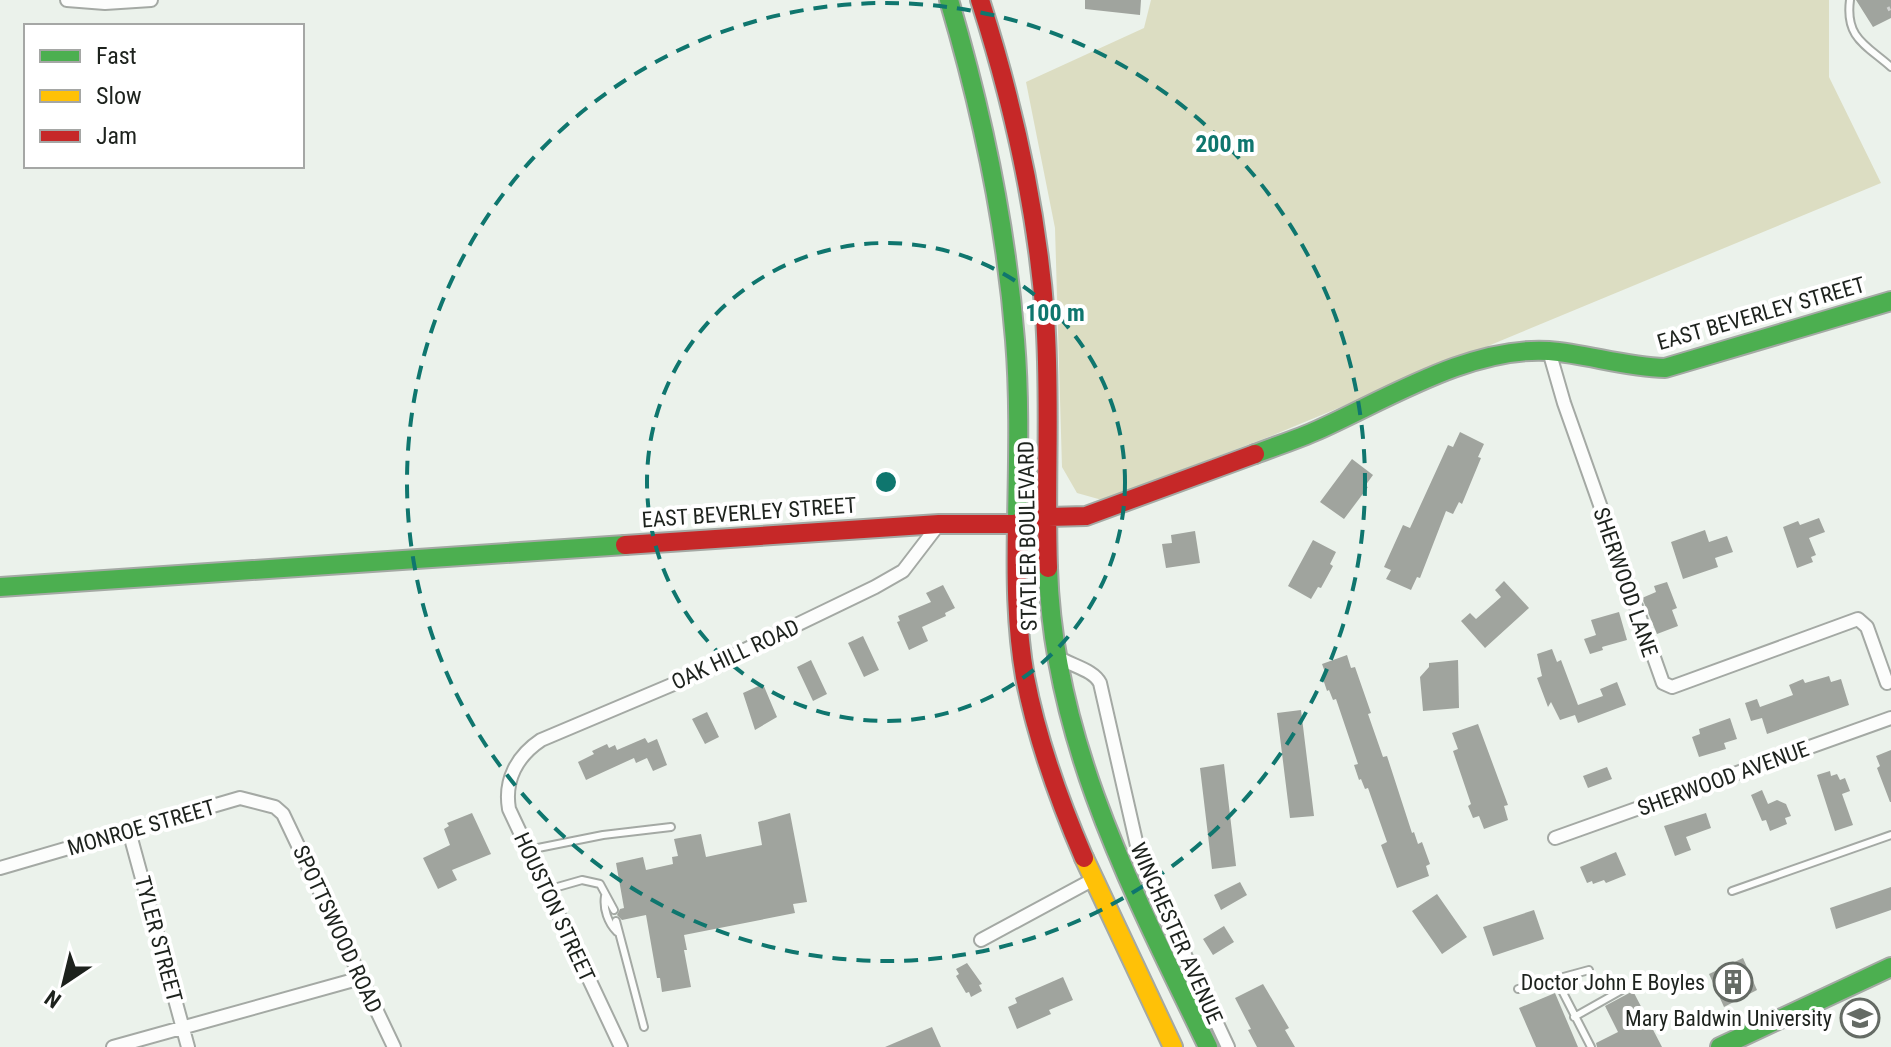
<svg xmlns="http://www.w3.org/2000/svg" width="1891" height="1047" viewBox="0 0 1891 1047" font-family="'Roboto Condensed',sans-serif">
  <rect width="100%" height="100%" fill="#ebf2eb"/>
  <path fill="#dcddc2" d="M1151,0H1829V77L1881,183L1271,436L1102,500L1077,493L1062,467L1055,228L1026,82L1144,28Z"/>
  <path fill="#a0a49e" d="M1085,0H1141L1140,15L1085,9Z
    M1856,0H1891V18L1873,27Z
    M1460,432L1484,444L1478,457L1481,458L1462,504L1459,502L1453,514L1446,511L1420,578L1417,577L1411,590L1386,579L1391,570L1384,567L1403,525L1410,528L1448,445L1453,447Z
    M1352,459L1373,475L1365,486L1368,487L1344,519L1320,502Z
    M1819,518L1825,532L1809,538L1816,555L1811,557L1813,562L1797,568L1783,527L1798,521L1800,525Z
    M1705,530L1709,542L1727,536L1733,552L1715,558L1718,567L1683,579L1671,542Z
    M1195,531L1200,563L1166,568L1162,544L1172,543L1171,535Z
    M1313,540L1336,552L1330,564L1333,566L1321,588L1318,587L1311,599L1288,586Z
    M1504,581L1529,608L1485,648L1461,621L1470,613L1476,619L1501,597L1495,590Z
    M1667,582L1677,608L1672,610L1678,626L1657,634L1642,598L1656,592L1654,586Z
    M943,585L955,608L945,613L946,616L922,627L928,641L909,650L897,622L900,621L898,616L931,602L926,593Z
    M1619,612L1627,640L1602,647L1603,650L1590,654L1584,639L1596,635L1591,620Z
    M863,636L879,670L864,677L848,643Z
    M1552,649L1557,662L1561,660L1578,705L1603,696L1600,689L1617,682L1626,705L1578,723L1575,715L1560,720L1551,702L1548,707L1537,678L1542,676L1537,654Z
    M1347,655L1351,668L1355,667L1371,713L1368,714L1383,757L1387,756L1412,833L1414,832L1418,844L1422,842L1430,864L1426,866L1429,876L1397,888L1381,845L1387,842L1368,788L1365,789L1361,779L1359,780L1354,765L1358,764L1336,699L1333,700L1329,690L1327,691L1322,676L1326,675L1322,664Z
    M811,660L827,694L813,701L797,667Z
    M1458,660L1459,708L1423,711L1420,677L1429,667V663Z
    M1829,676L1831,682L1841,679L1849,705L1767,734L1762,718L1751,721L1745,703L1757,699L1760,707L1793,695L1789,685L1803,679L1805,683Z
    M763,684L777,717L755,730L743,693Z
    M1301,710L1314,816L1290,818L1277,713Z
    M707,712L719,737L705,744L692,719Z
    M1730,718L1737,739L1724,743L1726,749L1699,757L1692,737L1700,734L1699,729Z
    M1478,724L1508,805L1504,806L1508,820L1484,829L1479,816L1473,818L1468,806L1471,804L1453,751L1458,749L1452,733Z
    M645,738L648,743L657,739L667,765L653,771L647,758L636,763L634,758L586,780L578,762L594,754L592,751L607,744L609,748L615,745L617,750Z
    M1891,750V802H1890L1877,768L1880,766L1876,756Z
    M1224,764L1236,866L1212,869L1200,768Z
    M1607,767L1612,779L1588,788L1583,776Z
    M1830,771L1831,776L1837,774L1840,780L1845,778L1850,791L1842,794L1853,825L1835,831L1817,775Z
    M1762,790L1768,804L1777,800L1786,804L1791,816L1785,818L1787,824L1770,831L1766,820L1762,821L1751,795Z
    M472,813L491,854L452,870L457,880L438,889L423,858L450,845L444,829L449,826L447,823Z
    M790,813L807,902L793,904L795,913L684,935L687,950H684L691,987L662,992L660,978H657L646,915L622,920L617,915L620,909L624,908L616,863L643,857L646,870L673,864L672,857L678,856L674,839L701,834L706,857L762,845L758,822Z
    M1706,813L1711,828L1686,837L1691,850L1675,856L1664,826Z
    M1616,852L1626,875L1606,883L1604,880L1593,884L1592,881L1587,883L1580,867Z
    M1240,882L1247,895L1221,910L1214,895Z
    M1891,887V910L1836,929L1830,908Z
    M1437,894L1467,937L1442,954L1412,911Z
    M1534,910L1544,939L1493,956L1483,927Z
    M1224,926L1234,942L1213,955L1203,939Z
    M1743,958L1757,990L1724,1007L1709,974Z
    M967,963L982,984L979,985L982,991L971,997L969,992L966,993L956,976L959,974L956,969Z
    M1063,977L1073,1000L1049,1010L1051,1014L1017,1029L1008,1007L1017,1003L1015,998Z
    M1263,984L1289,1028L1285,1030L1295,1047H1257L1248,1030L1251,1029L1235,998Z
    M1633,991L1662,1047H1597L1596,1043L1618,1032L1605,1006Z
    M1555,993L1578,1047H1536L1519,1008Z
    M932,1027L941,1047H885Z"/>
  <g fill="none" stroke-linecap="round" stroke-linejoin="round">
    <g stroke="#a4a9a4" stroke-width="10">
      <path id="lane" d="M1850,0C1845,38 1866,45 1891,67
        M528,850L603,835L671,827
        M547,890L582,880L600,884L614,910
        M1732,891L1891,835
        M605,896C603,909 608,923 617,932
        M616,921L644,1027
        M1556,979L1589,970
        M1518,989L1556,979L1591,1047
        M1574,1017L1622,990"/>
    </g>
    <g stroke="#a4a9a4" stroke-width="16">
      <path id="street" d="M67,0L105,3L151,0
        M1549,351L1564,403L1663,683L1672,687L1858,619L1867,627L1887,683
        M1055,655C1070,666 1093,669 1100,683L1140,859L1228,1047
        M129,831L188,1047
        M1555,838L1891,718
        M0,868L240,798L275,807L283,814L394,1047
        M981,940L1094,879
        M113,1047L361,978
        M621,1047L509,809C504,780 517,756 541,740L676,683L875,587L903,571L939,524"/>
    </g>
    <g stroke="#a4a9a4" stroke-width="22">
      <path id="fast" d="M949,0C982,111 1006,224 1015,340C1020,401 1018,462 1017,523
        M1255,454C1276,446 1298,439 1318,430C1387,399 1471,346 1549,351C1588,354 1624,367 1665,368L1891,301
        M1048,568C1053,742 1134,894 1208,1047
        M0,587L625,545
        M1720,1047L1891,967"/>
    </g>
    <g stroke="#a4a9a4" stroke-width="22">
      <path id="slow" d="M1084,858L1173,1047"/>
    </g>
    <g stroke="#a4a9a4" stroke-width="22">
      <path id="jam" d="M980,0C1013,103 1037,209 1045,317C1051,401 1045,484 1048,568
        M1017,523C1016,574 1016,626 1025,677C1037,740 1059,800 1084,858
        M625,545L939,524H1016L1048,517L1086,516L1255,454"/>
    </g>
    <path stroke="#d0d2d0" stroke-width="3" stroke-dasharray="4 4" stroke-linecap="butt" d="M1888,7L1891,13"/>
    <use href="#lane" stroke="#fcfdfc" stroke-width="6"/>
    <use href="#street" stroke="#fcfdfc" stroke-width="12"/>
    <use href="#fast" stroke="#4caf50" stroke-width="18"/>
    <use href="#slow" stroke="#ffc107" stroke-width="18"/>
    <use href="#jam" stroke="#c62828" stroke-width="18"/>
  </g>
  <g fill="none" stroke="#0f766e" stroke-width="4" stroke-dasharray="14 10">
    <circle cx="886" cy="482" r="239"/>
    <circle cx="886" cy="482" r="479"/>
  </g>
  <defs>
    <g id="building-ring" transform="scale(2)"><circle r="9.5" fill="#fff" stroke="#656b65" stroke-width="1.5"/><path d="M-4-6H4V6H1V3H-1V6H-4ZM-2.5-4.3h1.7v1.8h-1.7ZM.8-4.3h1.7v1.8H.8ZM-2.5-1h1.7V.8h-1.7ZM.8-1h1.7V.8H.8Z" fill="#656b65"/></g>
    <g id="university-ring" transform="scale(2)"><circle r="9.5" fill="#fff" stroke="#656b65" stroke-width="1.5"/><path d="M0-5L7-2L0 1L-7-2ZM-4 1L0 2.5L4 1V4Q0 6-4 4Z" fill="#656b65"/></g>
  </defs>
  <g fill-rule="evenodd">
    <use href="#building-ring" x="1733" y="982"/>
    <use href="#university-ring" x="1860" y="1018"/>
  </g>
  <g text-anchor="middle" stroke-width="8" stroke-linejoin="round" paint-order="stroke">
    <g font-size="22" fill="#1d221d" stroke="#fff">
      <text transform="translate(1761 313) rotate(-16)" y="8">EAST BEVERLEY STREET</text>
      <text transform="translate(749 512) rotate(-4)" y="8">EAST BEVERLEY STREET</text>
      <text transform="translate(1027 536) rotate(-91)" y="8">STATLER BOULEVARD</text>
      <text transform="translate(1626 582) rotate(71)" y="8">SHERWOOD LANE</text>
      <text transform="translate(735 654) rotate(-25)" y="8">OAK HILL ROAD</text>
      <text transform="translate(1723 778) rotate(-20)" y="8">SHERWOOD AVENUE</text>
      <text transform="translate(141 827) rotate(-16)" y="8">MONROE STREET</text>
      <text transform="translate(555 907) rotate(65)" y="8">HOUSTON STREET</text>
      <text transform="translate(338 929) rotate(65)" y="8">SPOTTSWOOD ROAD</text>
      <text transform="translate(1177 933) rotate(66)" y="8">WINCHESTER AVENUE</text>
      <text transform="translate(159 939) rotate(75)" y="8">TYLER STREET</text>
    </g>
    <g font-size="22" fill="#1d221d" stroke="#fff" text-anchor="end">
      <text x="1705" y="990">Doctor John E Boyles</text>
      <text x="1832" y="1026">Mary Baldwin University</text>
    </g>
  </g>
  <circle cx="886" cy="482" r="12" fill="#0f766e" stroke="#fff" stroke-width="4"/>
  <g font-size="24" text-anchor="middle" font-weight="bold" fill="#0f766e" stroke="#fff" stroke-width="8" stroke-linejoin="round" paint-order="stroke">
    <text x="1225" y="152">200 m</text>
    <text x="1055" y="321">100 m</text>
  </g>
  <rect x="24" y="24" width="280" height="144" fill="#ffffff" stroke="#a5a7a5" stroke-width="2"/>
  <rect x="40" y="50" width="40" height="12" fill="#4caf50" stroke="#a5a7a5" stroke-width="2"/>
  <text x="96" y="64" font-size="24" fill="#1d221d">Fast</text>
  <rect x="40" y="90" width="40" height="12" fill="#ffc107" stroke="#a5a7a5" stroke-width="2"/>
  <text x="96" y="104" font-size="24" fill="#1d221d">Slow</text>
  <rect x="40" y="130" width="40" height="12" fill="#c62828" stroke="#a5a7a5" stroke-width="2"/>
  <text x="96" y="144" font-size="24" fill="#1d221d">Jam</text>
  <g transform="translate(64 983) rotate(215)" stroke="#ffffff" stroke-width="6" paint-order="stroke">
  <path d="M0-6L14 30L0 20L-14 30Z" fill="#1d221d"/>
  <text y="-12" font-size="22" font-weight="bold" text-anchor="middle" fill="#1d221d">N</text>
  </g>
</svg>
